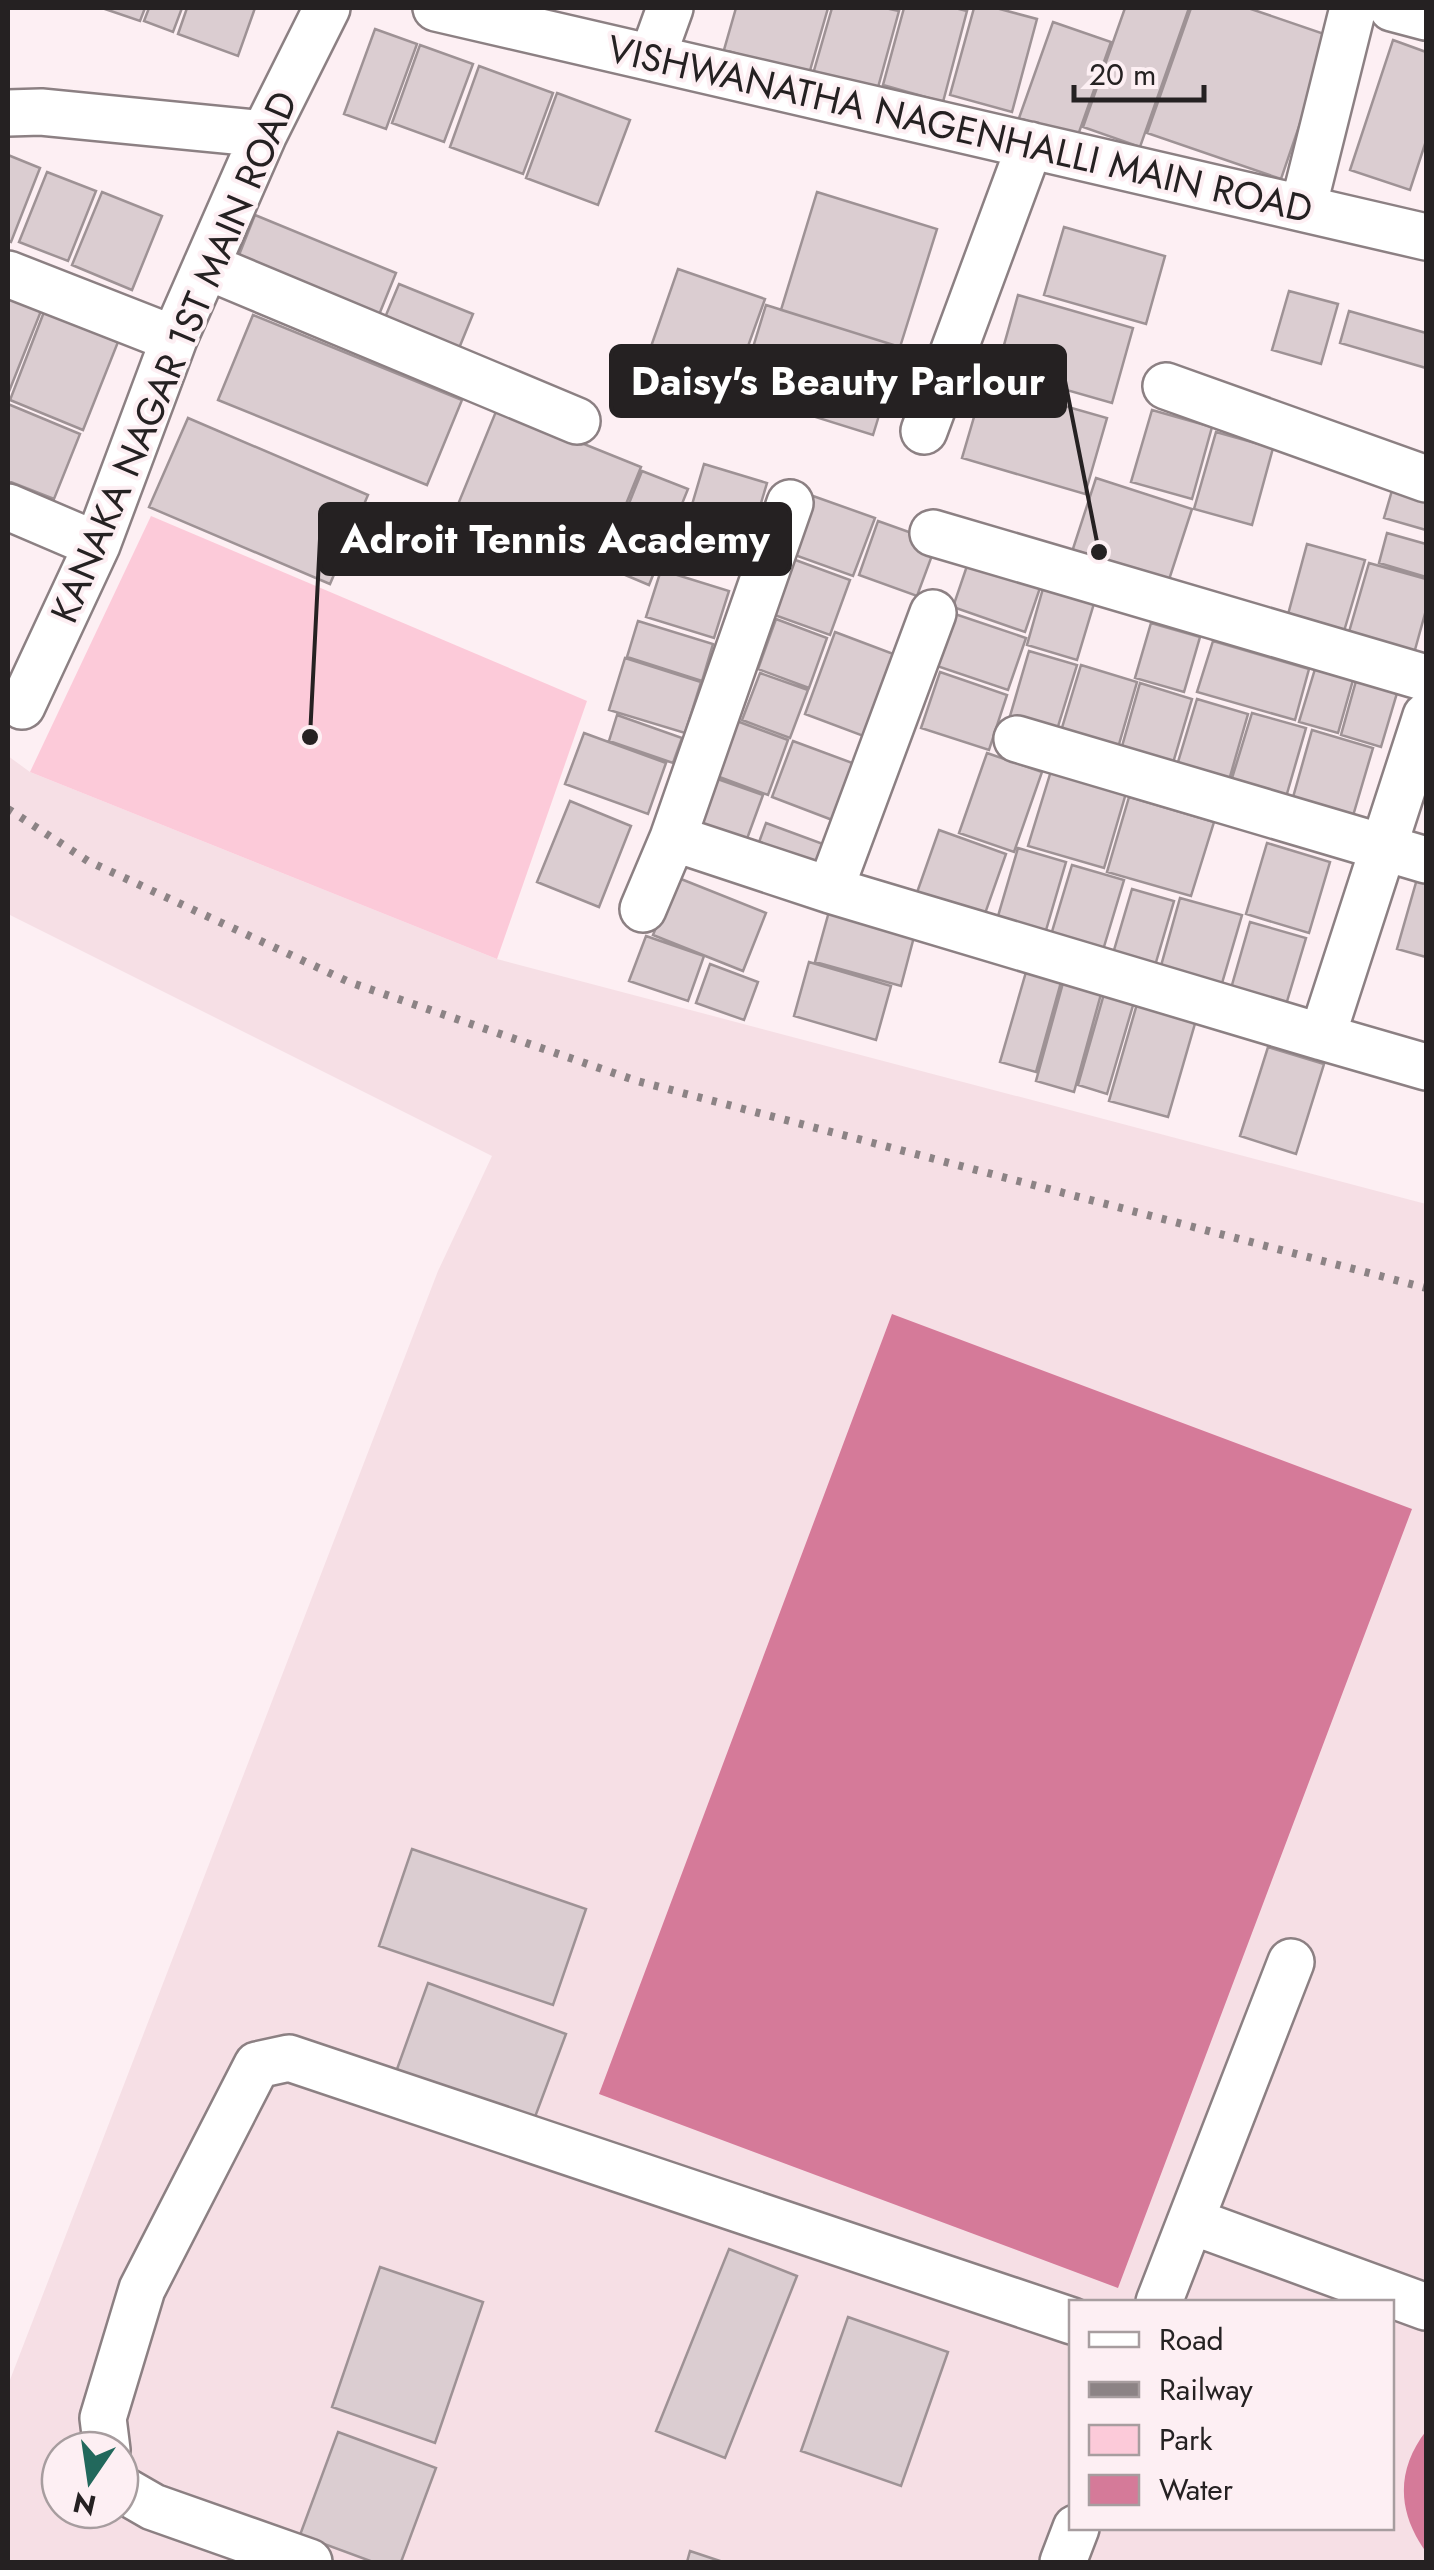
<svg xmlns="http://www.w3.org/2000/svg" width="1434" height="2570" viewBox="0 0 1434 2570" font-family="Jost,sans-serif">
  <rect width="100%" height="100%" fill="#fdeff3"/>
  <path fill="#f6dfe5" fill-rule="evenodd" d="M8,756L30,772L497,959L1426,1204V2562H8V2385L438,1271L492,1156L8,914ZM1072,2302H1392V2528H1072ZM60,2450H120V2510H60Z"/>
  <path fill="#fccad9" d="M151,516L587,701L497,959L30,772Z"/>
  <path fill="#d57a99" d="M892,1314L1412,1509L1118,2288L599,2094Z
    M1426,2431V2552C1397,2512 1396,2470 1426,2431Z"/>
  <path fill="#dbcdd1" stroke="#9e9295" stroke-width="2.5" d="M102,8H145L140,21Z
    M149,8H182L173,32L144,21Z
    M187,8H255L238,56L178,34Z
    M736,8H828L809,74L724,50Z
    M832,8H885L899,11L877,91L813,74Z
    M904,8H955L967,11L943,102L883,85Z
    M974,8H996L1037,19L1012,112L950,95Z
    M1125,8H1189L1140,147L1083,127Z
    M1191,8H1248L1330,36L1281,179L1147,133Z
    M1053,22L1111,42L1077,138L1019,118Z
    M375,29L417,44L386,129L344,114Z
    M1393,40L1426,52V141L1410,190L1350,170Z
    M420,45L473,64L444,142L392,123Z
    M479,66L553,93L523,174L450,147Z
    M557,93L630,120L598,205L526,178Z
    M8,155L40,168L11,242L8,241Z
    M47,172L96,191L68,261L19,242Z
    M102,192L162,216L132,290L72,265Z
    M817,192L937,229L900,347L781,310Z
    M255,215L396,273L374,327L233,270Z
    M1064,227L1165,256L1146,324L1044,295Z
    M678,269L765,299L733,388L647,358Z
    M399,284L473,314L455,358L381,327Z
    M1289,291L1338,304L1321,364L1272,350Z
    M1018,295L1133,328L1112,403L997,370Z
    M8,297L41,311L8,394Z
    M766,305L900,347L873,435L739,393Z
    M1349,311L1426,333V368L1340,343Z
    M44,312L118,342L83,430L10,400Z
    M253,315L462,400L427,485L218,400Z
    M984,383L1107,418L1085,494L962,458Z
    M8,404L80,434L54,499L8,481Z
    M497,409L641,467L603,561L459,502Z
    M1152,410L1212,427L1192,499L1131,482Z
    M188,418L368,495L330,584L149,507Z
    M1216,432L1273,448L1252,525L1194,509Z
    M704,464L767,483L744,560L681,542Z
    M642,471L688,489L649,585L604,566Z
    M1096,478L1192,509L1166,589L1070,558Z
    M1393,487L1426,496V530L1384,518Z
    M813,496L875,518L853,576L792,554Z
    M878,521L937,542L917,596L859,575Z
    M1387,533L1426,544V577L1379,563Z
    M1307,544L1365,560L1342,638L1286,622Z
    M970,557L1042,582L1025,632L953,607Z
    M790,558L850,580L830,635L769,613Z
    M1369,563L1426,579V610L1413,657L1347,639Z
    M661,570L729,591L714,638L646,617Z
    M1044,585L1095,600L1077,660L1027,645Z
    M952,613L1026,638L1008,690L934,665Z
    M776,619L827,638L809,688L758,669Z
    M638,621L713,644L702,681L627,657Z
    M1151,623L1200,637L1184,692L1135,678Z
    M835,632L896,655L866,737L805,714Z
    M1213,641L1309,669L1295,720L1197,692Z
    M1029,651L1077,665L1055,736L1008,723Z
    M625,658L701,682L685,733L609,710Z
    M1081,665L1137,682L1115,758L1058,741Z
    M1315,669L1353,680L1338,733L1299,722Z
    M940,672L1007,695L989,750L921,728Z
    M760,673L808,690L790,738L742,720Z
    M1356,681L1397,693L1381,747L1341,735Z
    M1140,683L1192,699L1170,773L1119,757Z
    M1197,699L1248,714L1227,787L1175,772Z
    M1252,713L1306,728L1284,804L1229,788Z
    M617,715L682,738L673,763L609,741Z
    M734,720L788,740L768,795L714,775Z
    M1312,730L1373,748L1350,826L1290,808Z
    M584,733L666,763L648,814L565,784Z
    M793,741L855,764L835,821L772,797Z
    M987,753L1042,772L1014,852L959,833Z
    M1051,771L1126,793L1104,868L1028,846Z
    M709,776L763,795L744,847L690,828Z
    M1129,797L1214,822L1191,896L1107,872Z
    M570,801L631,826L599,907L537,882Z
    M766,823L823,844L811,877L754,856Z
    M939,830L1006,854L981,925L914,901Z
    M1267,843L1330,862L1309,933L1246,914Z
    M1018,848L1066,862L1044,937L996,923Z
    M1072,865L1124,880L1103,950L1051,935Z
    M676,877L766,913L743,971L653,935Z
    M1417,879L1426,881V957L1397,949Z
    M1132,889L1174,901L1154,969L1112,957Z
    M1180,898L1242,915L1220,990L1159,973Z
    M830,908L915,933L901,986L815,962Z
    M1250,922L1306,938L1285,1008L1230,992Z
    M646,936L704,956L688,1001L629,981Z
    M809,962L891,986L876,1040L794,1016Z
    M710,964L758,982L744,1020L696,1003Z
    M1026,972L1061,982L1036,1072L1000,1062Z
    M1063,983L1101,994L1074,1092L1036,1081Z
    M1104,994L1134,1002L1107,1094L1078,1085Z
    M1137,1004L1196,1020L1168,1117L1109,1101Z
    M1268,1047L1324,1064L1296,1154L1240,1136Z
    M412,1849L586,1909L553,2005L379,1946Z
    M428,1983L566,2034L529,2133L392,2083Z
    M729,2249L797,2276L725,2458L656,2431Z
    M380,2267L483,2302L435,2443L332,2407Z
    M848,2317L948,2352L901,2486L801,2451Z
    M338,2432L436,2468L401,2562H373L300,2535Z
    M690,2551L723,2562H687Z"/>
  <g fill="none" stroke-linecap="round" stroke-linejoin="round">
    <g stroke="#8c8083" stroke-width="50">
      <path id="minor" d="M436,8L1426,237
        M1392,8L1426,17
        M652,58L670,8
        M8,113L41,112L264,134
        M1303,208L1353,8
        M206,266L577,421
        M8,274L174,339
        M1166,386L1426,479
        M924,431L1030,145
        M8,507L97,545
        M933,533L1426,678
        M22,706L97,545L174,339L264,134L327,8
        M1426,716L1322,1037L1426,1067
        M1017,739L1426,860
        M673,838L790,503
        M830,890L933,613
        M643,909L673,838L830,890L1322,1037
        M1191,2221L1426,2307
        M1159,2302L1291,1962
        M107,2450L103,2418L142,2289L257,2065L289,2058L1072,2321
        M120,2488L153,2507L309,2562
        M1063,2562L1076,2528"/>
    </g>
    <use href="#minor" stroke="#fff" stroke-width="45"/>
    <path stroke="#8c8385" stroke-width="8" stroke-dasharray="5 10" stroke-linecap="butt" d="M8,809L88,861L349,982L637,1081L1426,1288"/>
  </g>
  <g text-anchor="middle" stroke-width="8" stroke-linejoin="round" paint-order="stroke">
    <g font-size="38" fill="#252122" stroke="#fdeff3">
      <text transform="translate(960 129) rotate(13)" y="13">VISHWANATHA NAGENHALLI MAIN ROAD</text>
      <text transform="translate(174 357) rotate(-67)" y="13">KANAKA NAGAR 1ST MAIN ROAD</text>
    </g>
  </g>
  <path fill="none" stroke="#252122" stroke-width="4" d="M1099 552L1065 381M310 737L320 539"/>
  <g fill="#252122" stroke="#fdeff3" stroke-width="4">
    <circle cx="1099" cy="552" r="10"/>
    <circle cx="310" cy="737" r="10"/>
  </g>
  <g fill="#252122" stroke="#252122" stroke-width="4">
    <rect x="611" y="346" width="454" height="70" rx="10"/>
    <rect x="320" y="504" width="470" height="70" rx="10"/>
  </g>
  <g font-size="40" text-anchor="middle" font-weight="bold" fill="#fff">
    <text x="838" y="395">Daisy's Beauty Parlour</text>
    <text x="555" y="553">Adroit Tennis Academy</text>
  </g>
  <rect width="1434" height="2570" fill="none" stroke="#252122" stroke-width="20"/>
  <rect x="1069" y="2300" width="325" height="230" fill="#fdeff3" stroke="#a79d9f" stroke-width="2.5"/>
  <rect x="1089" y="2332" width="50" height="15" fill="#ffffff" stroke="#a79d9f" stroke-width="2.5"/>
  <text x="1159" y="2350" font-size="30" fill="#252122">Road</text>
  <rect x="1089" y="2382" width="50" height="15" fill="#8c8385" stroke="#a79d9f" stroke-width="2.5"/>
  <text x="1159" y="2400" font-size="30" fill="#252122">Railway</text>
  <rect x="1089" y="2425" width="50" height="30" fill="#fccad9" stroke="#a79d9f" stroke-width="2.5"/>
  <text x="1159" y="2450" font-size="30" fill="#252122">Park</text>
  <rect x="1089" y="2475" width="50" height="30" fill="#d57a99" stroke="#a79d9f" stroke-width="2.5"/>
  <text x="1159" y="2500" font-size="30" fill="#252122">Water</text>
  <g transform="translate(90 2480) rotate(193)"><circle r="48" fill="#fdeff3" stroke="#a79d9f" stroke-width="2.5"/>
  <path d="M0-8L18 38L0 25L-18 38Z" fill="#22685c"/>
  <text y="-15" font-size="28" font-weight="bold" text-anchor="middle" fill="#252122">N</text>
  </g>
  <path d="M1074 85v15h130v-15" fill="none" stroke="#252122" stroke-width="5"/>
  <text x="1089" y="85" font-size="30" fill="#252122" stroke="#fdeff3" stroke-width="8" paint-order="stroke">20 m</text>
</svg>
